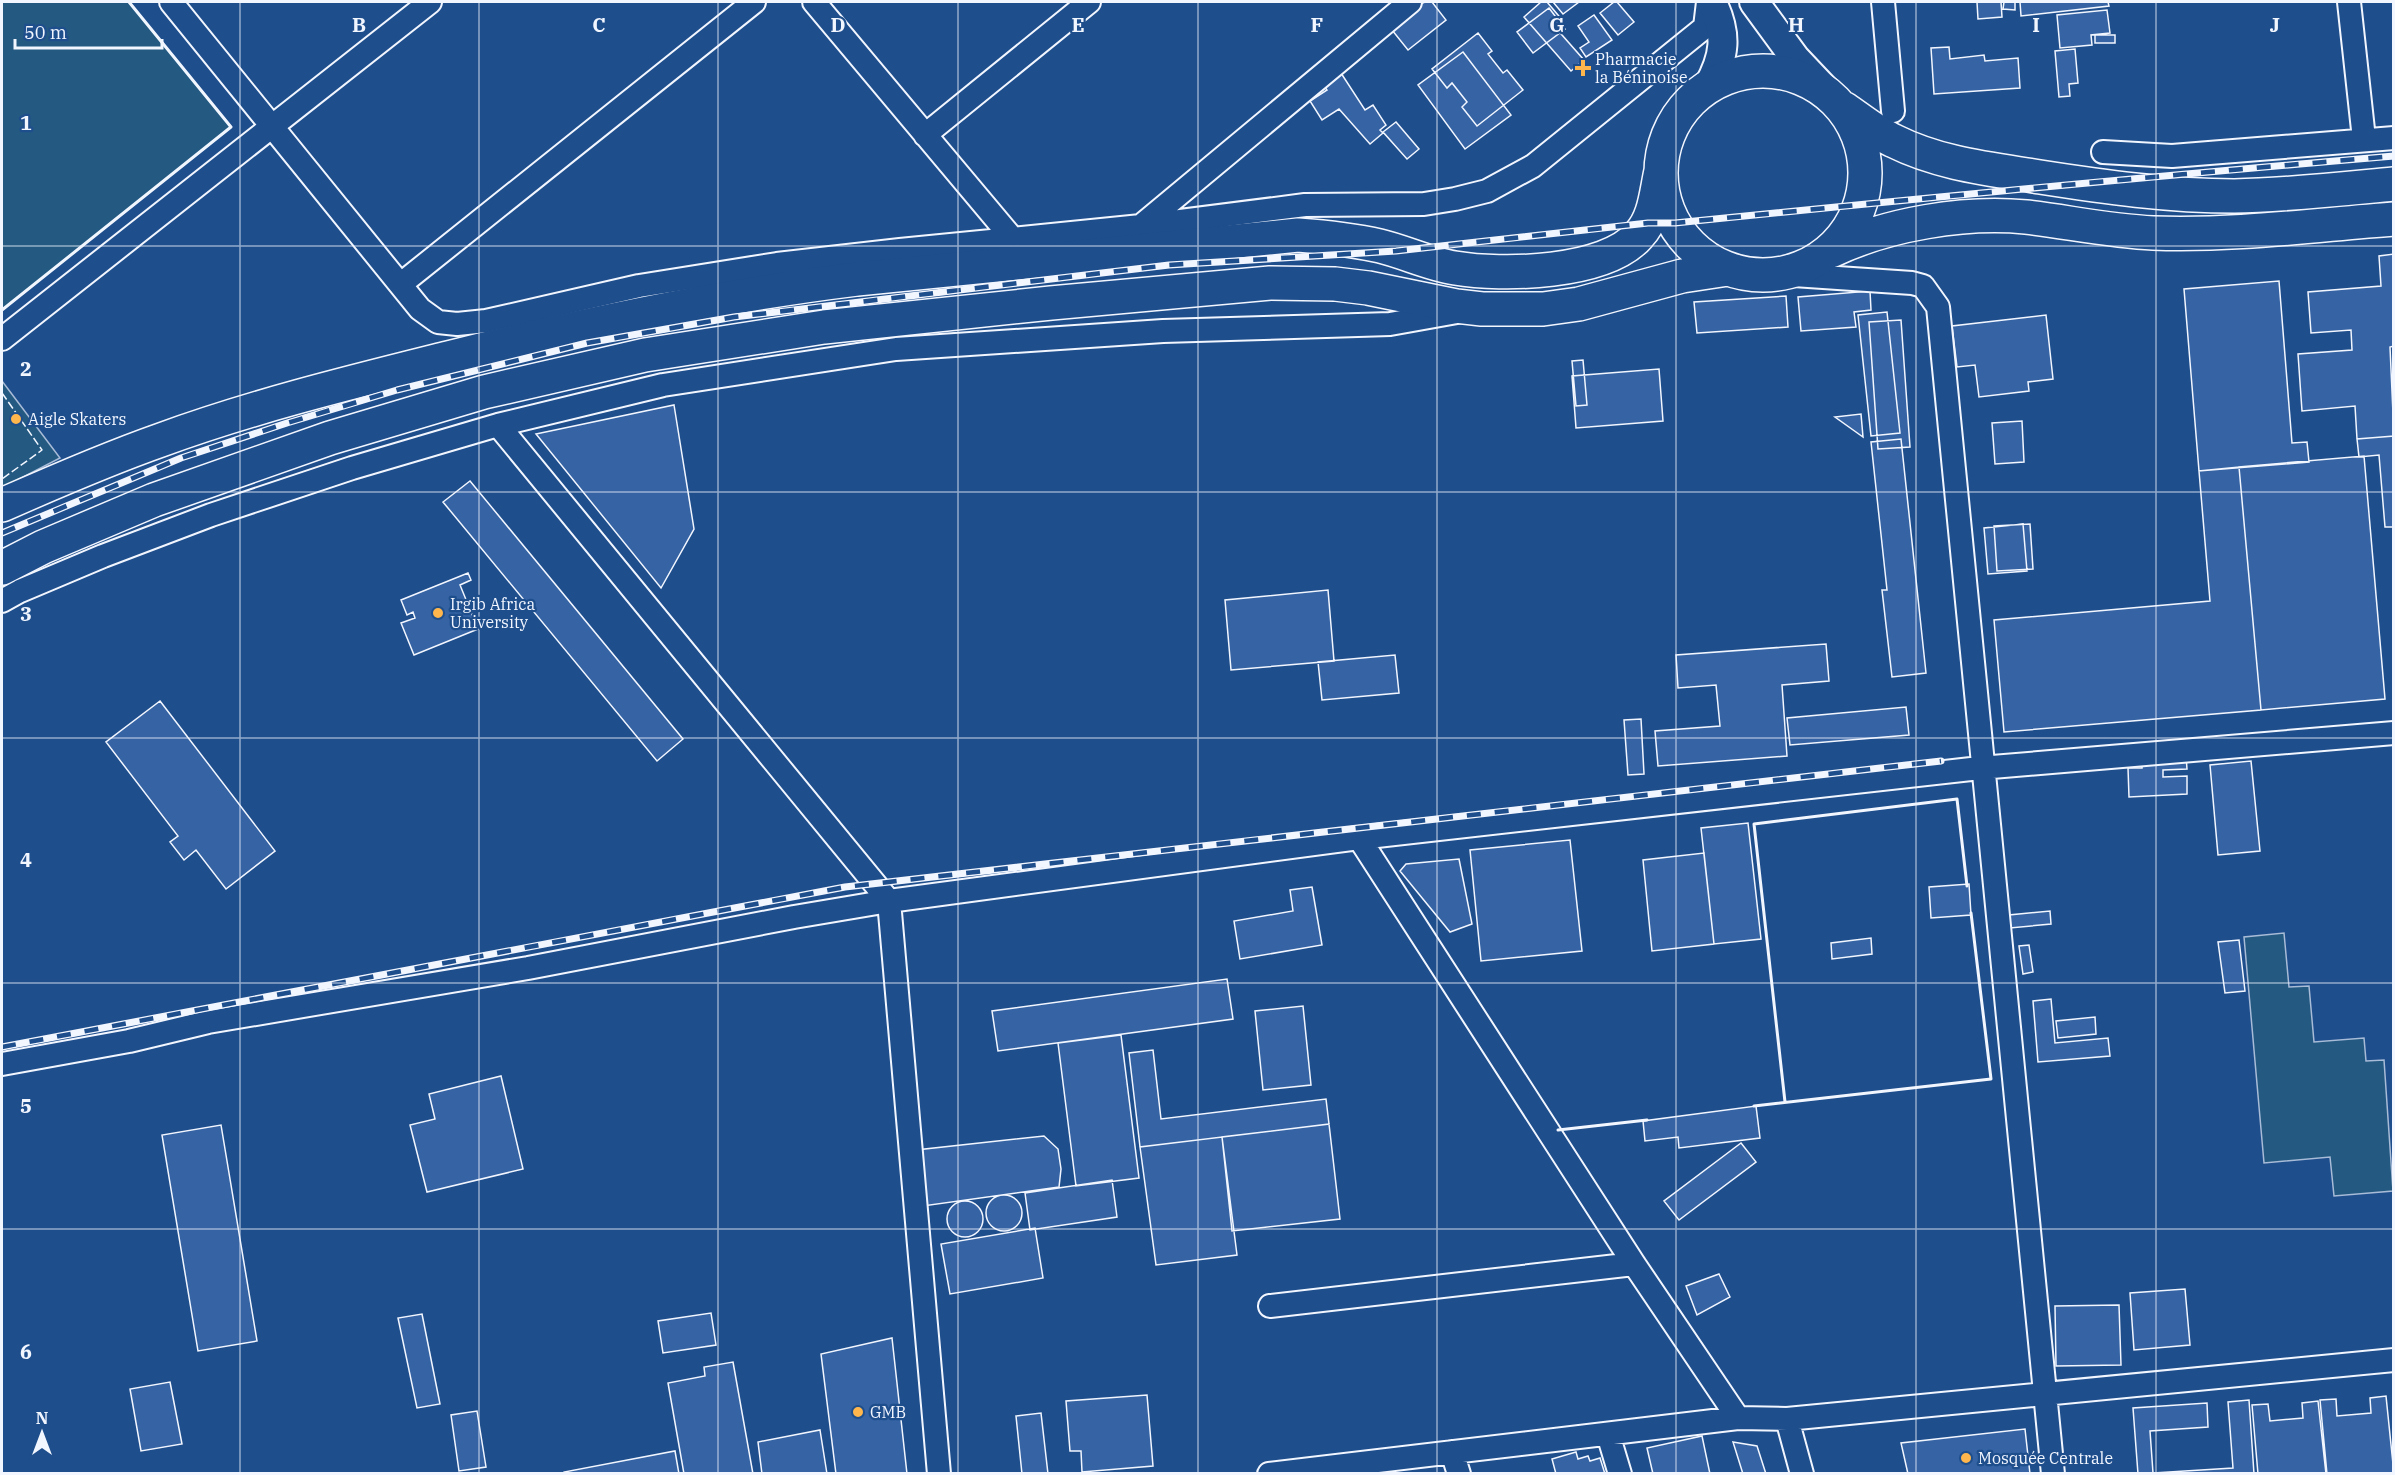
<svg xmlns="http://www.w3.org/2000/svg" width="2395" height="1475" viewBox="0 0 2395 1475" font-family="'IBM Plex Serif',serif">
  <rect width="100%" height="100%" fill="#1f4e8c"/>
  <path fill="#245a82" stroke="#a8bbd7" stroke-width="1.5" d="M2,2H129L231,127L2,310Z
    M2,381L60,458L2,488Z
    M2284,933L2289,987L2309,986L2314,1042L2364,1038L2366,1061L2384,1060L2393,1191L2334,1196L2330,1157L2264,1163L2244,937Z"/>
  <path fill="#3563a3" stroke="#f2f6ff" stroke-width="1.5" d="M1425,2H1432L1446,20L1408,50L1384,20Z
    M1541,2H1547L1563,21L1555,27L1584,60L1571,71L1524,17Z
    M1553,2H1579L1563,14Z
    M1614,2H1617L1634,22L1618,35L1600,13Z
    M1977,2H2001L2002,17L1978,19Z
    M2004,2H2015V10L2003,9Z
    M2020,2H2108L2109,6L2021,16Z
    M1549,8L1565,29L1533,53L1517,32Z
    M2107,10L2110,33L2091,35L2092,45L2060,48L2057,15Z
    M1594,15L1612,40L1586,57L1580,48L1589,42L1578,26Z
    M1478,33L1492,51L1488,54L1503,73L1507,70L1523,90L1477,126L1462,107L1467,102L1452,83L1447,88L1432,69Z
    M2095,35H2115V43H2095Z
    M1949,47L1950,59L1984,55L1985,61L2018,58L2020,88L1934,94L1931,48Z
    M2075,49L2078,83L2069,84L2070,96L2059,97L2055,51Z
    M1463,52L1511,115L1465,149L1418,85Z
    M1339,70L1365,110L1373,105L1386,125L1380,130L1383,133L1370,144L1339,109L1322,120L1310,101L1327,90L1321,82Z
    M1396,122L1419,149L1407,159L1383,132Z
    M2394,254V346L2390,347L2394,436L2357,439L2355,406L2302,411L2298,354L2352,350L2351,330L2311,333L2308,292L2381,286L2379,256Z
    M2279,281L2292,443L2307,442L2309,462L2199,471L2184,289Z
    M1870,291L1871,310L1854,312L1856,327L1801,331L1798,297Z
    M1786,296L1788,327L1697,333L1694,302Z
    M1887,312L1900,433L1871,436L1858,315Z
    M2046,315L2053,379L2028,382L2029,391L1979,397L1975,365L1957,367L1952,326Z
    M1901,320L1910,447L1878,449L1869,322Z
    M1583,360L1587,405L1576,406L1572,361Z
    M1659,369L1663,421L1576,428L1572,376Z
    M674,405L694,529L661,588L536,434Z
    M1861,414L1863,437L1835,417Z
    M2022,421L2024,462L1995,464L1992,423Z
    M2394,436V527H2385L2379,455L2359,457L2357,439Z
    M1901,439L1926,673L1892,677L1882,590H1887L1871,442Z
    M2364,456L2385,699L2261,710L2239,467Z
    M2239,467L2261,710L2004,732L1994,620L2210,601L2199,471Z
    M470,481L683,739L657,761L443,502Z
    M2023,524L2027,571L1988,574L1984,528Z
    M2030,524L2033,569L1997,571L1994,526Z
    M468,573L471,580L460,585L478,629L414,655L401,623L415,618L413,612L407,615L401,600Z
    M1328,590L1334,661L1231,670L1225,600Z
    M1826,644L1829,681L1782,685L1787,756L1658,766L1655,731L1720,726L1716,685L1678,688L1676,655Z
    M1395,655L1399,693L1322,700L1318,662Z
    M160,701L275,851L226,889L196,850L184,860L170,842L178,836L106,742Z
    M1906,707L1909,735L1790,745L1787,718Z
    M1641,719L1644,774L1628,775L1624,720Z
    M2186,756L2187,769L2163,770V777L2187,776V794L2129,797L2128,768H2142V757Z
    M2251,761L2260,851L2218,855L2210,765Z
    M1748,823L1761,939L1714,944L1701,828Z
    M1570,840L1582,951L1481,961L1470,850Z
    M1704,853L1714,944L1652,951L1643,860Z
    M1459,859L1472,924L1450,932L1400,871L1406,864Z
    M1969,884L1971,915L1931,918L1929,887Z
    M1312,887L1322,945L1240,959L1234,921L1293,911L1290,890Z
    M2050,911L2051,924L2010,928L2009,915Z
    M1871,938L1872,954L1832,959L1831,943Z
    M2239,940L2245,991L2225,993L2218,942Z
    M2029,945L2033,972L2023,974L2019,946Z
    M1227,979L1233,1019L998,1051L992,1011Z
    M2051,999L2055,1043L2108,1038L2110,1056L2038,1062L2033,1001Z
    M1303,1006L1311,1085L1263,1090L1255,1011Z
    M2095,1017L2096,1034L2058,1038L2056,1021Z
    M1121,1035L1139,1178L1076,1186L1058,1043Z
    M1153,1050L1161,1119L1326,1099L1329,1124L1140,1147L1129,1053Z
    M501,1076L523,1169L427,1192L410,1125L435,1119L429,1094Z
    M1756,1106L1760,1138L1679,1148L1678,1137L1645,1141L1643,1121Z
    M1329,1124L1340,1219L1232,1231L1222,1137Z
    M221,1125L257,1341L198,1351L162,1135Z
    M1044,1136L1058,1149L1061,1169L1059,1187L923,1206L916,1150Z
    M1222,1137L1237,1255L1156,1265L1140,1147Z
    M1741,1143L1756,1162L1679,1220L1664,1201Z
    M1112,1180L1117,1217L1030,1230L1025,1193Z
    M986 1213a18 18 0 1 1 36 0a18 18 0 1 1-36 0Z
    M947 1219a18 18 0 1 1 36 0a18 18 0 1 1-36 0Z
    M1035,1228L1043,1278L950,1294L941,1244Z
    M1719,1274L1730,1297L1697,1315L1686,1286Z
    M2185,1289L2190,1345L2134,1350L2130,1293Z
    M2119,1305L2121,1365L2056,1366L2055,1306Z
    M711,1313L716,1345L663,1353L658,1321Z
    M422,1314L440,1404L417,1408L398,1318Z
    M892,1338L907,1474H836L821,1354Z
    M733,1362L753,1474H684L668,1383L705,1376L704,1367Z
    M170,1382L182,1444L141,1451L130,1389Z
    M1147,1395L1153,1466L1082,1472L1081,1451H1070L1066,1401Z
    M2386,1396L2394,1474H2327L2320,1400L2336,1399L2337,1416L2371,1413L2370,1398Z
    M2249,1400L2254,1474H2138L2133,1408L2207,1403L2208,1427L2150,1431L2153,1473L2233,1468L2228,1402Z
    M2318,1401L2326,1474H2258L2252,1405L2268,1404L2270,1421L2303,1418L2302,1403Z
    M477,1411L486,1467L459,1471L451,1415Z
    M1041,1413L1048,1474H1022L1016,1416Z
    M2025,1429L2030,1474H1908L1901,1443Z
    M820,1430L827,1474H762L758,1442Z
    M1702,1436L1710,1474H1653L1647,1448Z
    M1733,1442L1757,1446L1766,1474H1743Z
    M675,1451L679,1474H564V1472Z
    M1576,1452L1578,1459L1588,1456L1590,1461L1600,1458L1605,1474H1556L1552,1459Z"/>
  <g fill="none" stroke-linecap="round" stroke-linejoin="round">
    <g stroke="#f2f6ff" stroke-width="26">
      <path id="minor" d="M171,2L420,309L438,322L457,324L486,321L639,286L777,264L900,250L1141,226L1305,205L1424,204L1455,199L1487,191L1533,166L1705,27L1708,2
        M814,2L1012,238
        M1883,2L1893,111
        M2349,2L2364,139
        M925,135L1089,2
        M2103,152L2172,156L2394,138
        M1142,225L1410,2
        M1778,274L1912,283L1923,286L1938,307C1974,696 2012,1085 2053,1474
        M401,284L754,2
        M2,339L430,2
        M498,425L889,901L939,1474
        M2,601L20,591L103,556L211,515L352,468L498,425L663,385L896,349L1163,331L1390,324L1457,312
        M1359,838L1634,1264L1738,1418
        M2,1064L129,1041L208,1022L528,968L794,917L889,901L1359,838L1980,768L2394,733
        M1270,1306L1634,1264
        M1787,1419L1802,1474
        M1608,1434L1620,1474
        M1452,1452L1459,1474
        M1269,1474L1738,1418L1787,1419L2394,1360"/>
    </g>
    <g stroke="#f2f6ff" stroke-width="32">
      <path id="major" d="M1754,2L1795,58L1829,94
        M1708,87C1725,56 1728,35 1712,2"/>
    </g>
    <g stroke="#f2f6ff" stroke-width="36">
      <path id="highway" d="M1661 173a102 102 0 1 1 204 0a102 102 0 1 1-204 0Z
        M1845,109C1861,120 1877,133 1894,141C1940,164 1990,169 2040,177C2104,187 2169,196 2234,196C2288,195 2341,189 2394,184
        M1831,251C1887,224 1965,211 2026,217C2068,222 2111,231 2153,233C2233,236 2314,225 2394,219
        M2,505C54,482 107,459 161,440C254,406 352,382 448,358C584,324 719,296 857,279L1298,235C1325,237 1353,240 1380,246C1405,252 1429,264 1455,268C1502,276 1606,274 1639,235C1655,218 1656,193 1661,171
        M2,568L43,547L154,500L330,438L484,392L645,355L824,327L1051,303L1270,283L1335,284L1368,288L1456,306L1482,309H1543L1579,304L1682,276L1728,269"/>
    </g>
    <use href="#minor" stroke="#1f4e8c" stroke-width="22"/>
    <use href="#major" stroke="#1f4e8c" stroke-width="28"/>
    <use href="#highway" stroke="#1f4e8c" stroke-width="33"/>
    <g stroke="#f2f6ff" stroke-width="7">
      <path id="rail" d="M2,533L181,458L287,423L397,390L587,343L734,317L1169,265L1396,251L1648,223H1675C1914,199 2154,176 2394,156
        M2,1047L845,887L1941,761"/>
    </g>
    <use href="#rail" stroke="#1f4e8c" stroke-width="4.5" stroke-dasharray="14" stroke-linecap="butt"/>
    <path stroke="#f2f6ff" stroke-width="1.5" stroke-dasharray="8 3" stroke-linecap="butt" d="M2,393L42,450L2,479"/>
    <path stroke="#f2f6ff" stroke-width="3" d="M2,310L231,127L129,2
      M1785,1102L1754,824L1957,799L1967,886
      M1754,1106L1991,1079L1971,913
      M1558,1130L1647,1120"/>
  </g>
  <path fill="none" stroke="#f2f6ff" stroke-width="1.5" stroke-opacity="0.55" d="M240,2V1474M479,2V1474M718,2V1474M958,2V1474M1198,2V1474M1437,2V1474M1676,2V1474M1916,2V1474M2156,2V1474M2,246H2394M2,492H2394M2,738H2394M2,983H2394M2,1229H2394"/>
  <g fill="#ffb74d" stroke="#1f4e8c" stroke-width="2">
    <path d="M1580 59h6v6h6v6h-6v6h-6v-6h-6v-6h6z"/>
    <circle cx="16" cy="419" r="6"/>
    <circle cx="438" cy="613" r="6"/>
    <circle cx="858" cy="1412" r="6"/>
    <circle cx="1966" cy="1458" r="6"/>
  </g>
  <g text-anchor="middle" stroke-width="4.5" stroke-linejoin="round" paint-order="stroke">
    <g font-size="16" fill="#f2f6ff" stroke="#1f4e8c" text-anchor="start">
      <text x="1595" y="65">Pharmacie<tspan x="1595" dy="18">la Béninoise</tspan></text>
      <text x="28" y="425">Aigle Skaters</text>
      <text x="450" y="610">Irgib Africa<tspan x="450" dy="18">University</tspan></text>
      <text x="870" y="1418">GMB</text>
      <text x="1978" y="1464">Mosquée Centrale</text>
    </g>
  </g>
  <g font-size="20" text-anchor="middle" font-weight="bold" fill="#f2f6ff" stroke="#1f4e8c" stroke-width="4.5" stroke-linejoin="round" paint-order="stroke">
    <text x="359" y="32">B</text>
    <text x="599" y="32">C</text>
    <text x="838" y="32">D</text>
    <text x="1078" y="32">E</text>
    <text x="1317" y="32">F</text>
    <text x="1557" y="32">G</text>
    <text x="1796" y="32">H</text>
    <text x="2036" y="32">I</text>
    <text x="2275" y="32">J</text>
    <text x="26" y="130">1</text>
    <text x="26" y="376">2</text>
    <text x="26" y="621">3</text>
    <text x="26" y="867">4</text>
    <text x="26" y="1113">5</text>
    <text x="26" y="1359">6</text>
  </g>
  <rect width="2395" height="1475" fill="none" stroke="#f2f6ff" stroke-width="6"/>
  <g transform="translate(42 1433)" stroke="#1f4e8c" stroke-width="4.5" paint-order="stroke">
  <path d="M0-4.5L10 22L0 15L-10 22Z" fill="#f2f6ff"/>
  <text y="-9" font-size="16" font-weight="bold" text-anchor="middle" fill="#f2f6ff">N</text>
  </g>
  <path d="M15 39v9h147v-9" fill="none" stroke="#f2f6ff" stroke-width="3"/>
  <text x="24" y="39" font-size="18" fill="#f2f6ff" stroke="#1f4e8c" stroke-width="4.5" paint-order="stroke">50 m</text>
</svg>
